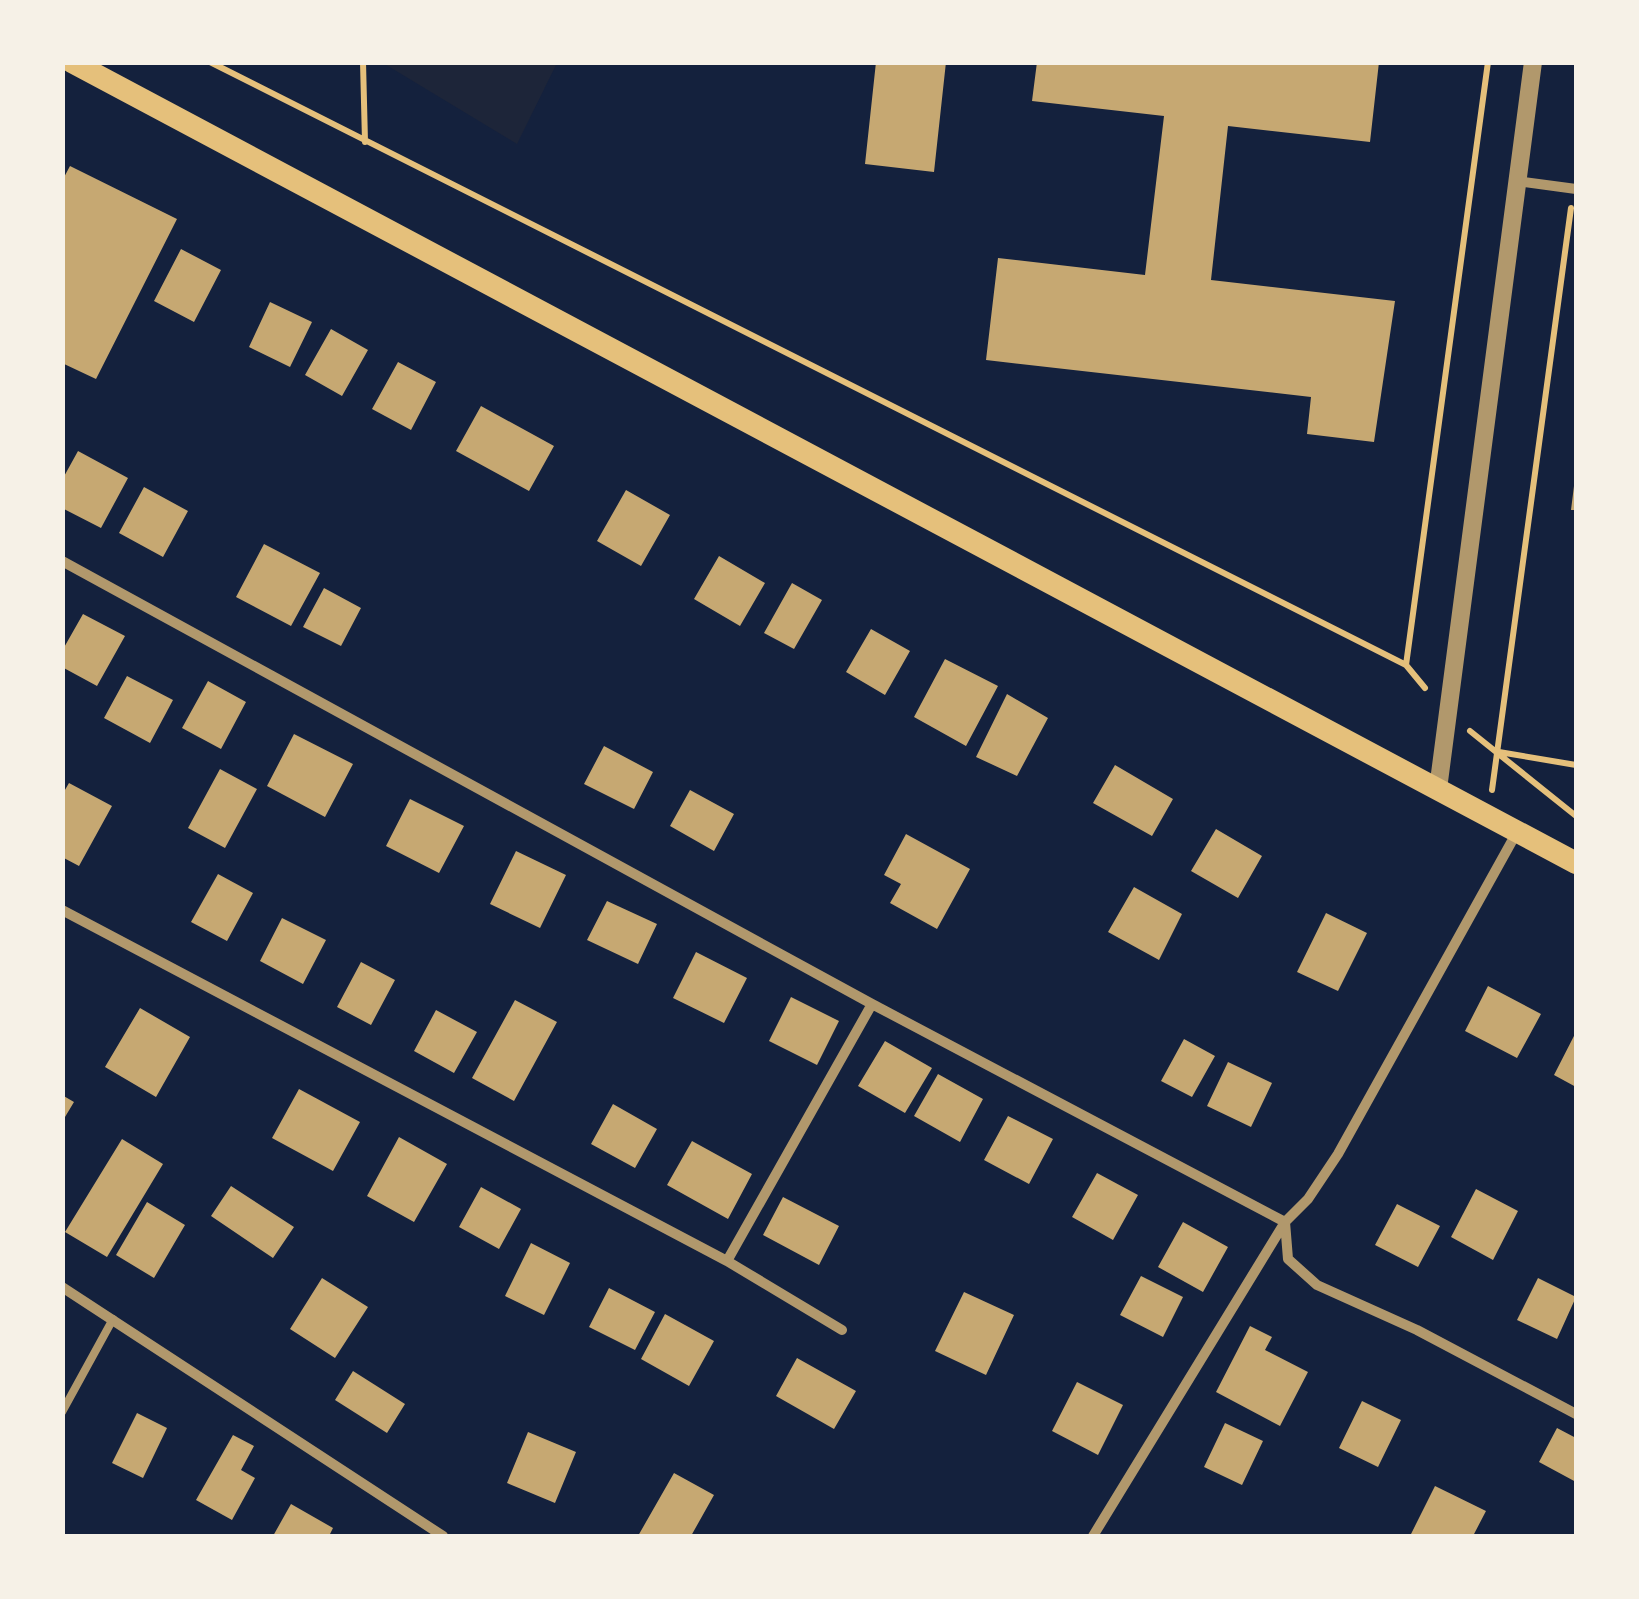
<svg xmlns="http://www.w3.org/2000/svg" width="1639" height="1599" viewBox="0 0 1639 1599" font-family="'Fira Sans',sans-serif">
  <rect width="100%" height="100%" fill="#14213d"/>
  <path fill="#1d2539" d="M383,63H557L517,144Z"/>
  <path fill="#c6a872" d="M876,62H946L934,172L865,164Z
    M1037,62H1379L1370,142L1228,126L1211,280L1395,301L1374,442L1307,434L1311,397L986,360L998,258L1145,275L1164,116L1032,101Z
    M70,166L177,219L96,379L62,363V181Z
    M181,249L221,270L194,322L154,301Z
    M270,302L312,322L290,367L249,347Z
    M331,329L368,350L342,396L305,375Z
    M398,362L436,382L411,430L372,409Z
    M481,406L554,446L529,491L456,451Z
    M78,451L128,478L101,528L62,508V480Z
    M1574,486H1576V510H1571Z
    M144,487L188,511L163,557L119,533Z
    M626,490L670,515L641,566L597,541Z
    M264,544L320,573L291,626L236,597Z
    M719,556L765,583L740,626L694,599Z
    M792,583L822,600L794,649L764,633Z
    M324,588L361,608L341,646L303,627Z
    M83,614L125,636L97,686L62,667V651Z
    M871,629L910,651L885,695L846,672Z
    M945,659L998,686L966,746L914,717Z
    M127,676L173,700L150,743L104,718Z
    M208,681L246,702L221,749L182,728Z
    M1007,694L1048,718L1017,776L976,757Z
    M294,734L353,764L325,817L267,786Z
    M604,746L653,772L634,809L584,784Z
    M1115,765L1173,799L1152,836L1093,803Z
    M220,769L257,789L225,848L188,828Z
    M69,783L112,806L79,866L62,857V795Z
    M690,790L734,814L714,851L670,826Z
    M410,799L464,826L439,873L386,846Z
    M1216,829L1262,856L1238,898L1191,871Z
    M906,834L970,869L937,929L890,903L901,884L884,875Z
    M516,851L566,875L540,928L490,904Z
    M218,874L253,893L227,941L191,922Z
    M1134,887L1182,914L1159,960L1108,932Z
    M607,901L657,924L638,964L587,940Z
    M1326,913L1367,933L1338,991L1297,972Z
    M282,918L326,940L303,984L260,961Z
    M696,952L747,978L724,1023L673,998Z
    M361,962L395,980L371,1025L337,1007Z
    M1488,986L1541,1014L1517,1058L1465,1031Z
    M791,997L839,1021L817,1065L769,1041Z
    M515,1000L557,1022L514,1101L472,1078Z
    M140,1008L190,1037L156,1097L105,1067Z
    M436,1010L477,1032L454,1073L414,1051Z
    M1576,1032V1087L1554,1075Z
    M1184,1039L1215,1056L1192,1097L1161,1081Z
    M885,1041L932,1068L905,1113L858,1086Z
    M1228,1062L1272,1083L1251,1127L1207,1106Z
    M938,1074L983,1099L960,1142L914,1116Z
    M299,1089L360,1122L333,1171L272,1138Z
    M62,1095L74,1102L62,1122Z
    M613,1104L657,1129L635,1168L591,1144Z
    M1008,1116L1053,1139L1029,1184L984,1160Z
    M399,1137L447,1164L414,1222L367,1196Z
    M122,1139L163,1164L107,1257L65,1232Z
    M692,1141L752,1174L728,1219L667,1185Z
    M1097,1173L1138,1195L1113,1240L1072,1217Z
    M231,1186L294,1227L273,1258L211,1216Z
    M481,1187L521,1209L499,1249L459,1227Z
    M1476,1189L1518,1211L1493,1260L1451,1237Z
    M783,1197L839,1226L819,1265L763,1235Z
    M147,1202L185,1225L154,1278L116,1255Z
    M1397,1204L1440,1226L1418,1267L1375,1245Z
    M1183,1222L1228,1247L1203,1292L1158,1267Z
    M531,1243L570,1263L544,1315L505,1296Z
    M1141,1276L1183,1297L1163,1337L1120,1315Z
    M322,1278L368,1307L335,1358L290,1329Z
    M1538,1278L1576,1297L1557,1339L1517,1320Z
    M609,1288L655,1312L635,1350L589,1327Z
    M964,1292L1014,1315L986,1375L935,1351Z
    M665,1314L714,1341L689,1386L641,1359Z
    M1250,1326L1272,1337L1265,1350L1308,1372L1280,1426L1216,1392Z
    M797,1358L856,1391L834,1429L776,1396Z
    M353,1371L405,1404L387,1433L335,1400Z
    M1077,1382L1123,1405L1098,1455L1052,1431Z
    M1362,1401L1401,1420L1378,1467L1339,1448Z
    M137,1413L167,1428L143,1478L112,1463Z
    M1225,1423L1263,1441L1242,1485L1204,1467Z
    M1557,1428L1576,1438V1482L1539,1462Z
    M528,1432L576,1452L555,1503L507,1483Z
    M233,1435L254,1446L241,1470L255,1478L232,1520L196,1500Z
    M674,1473L714,1495L691,1536H638Z
    M1435,1486L1486,1511L1473,1536L1411,1534Z
    M291,1504L333,1528L329,1536H273Z"/>
  <g fill="none" stroke-linecap="round" stroke-linejoin="round">
    <path stroke="#e5c07b" stroke-width="6" d="M210,62L1406,665L1425,688
      M363,62L365,142
      M1406,665L1488,62
      M1470,731L1576,816
      M1499,752L1576,765
      M1492,790L1571,208"/>
    <path stroke="#b1986c" stroke-width="8" d="M62,1412L113,1319"/>
    <path stroke="#b1986c" stroke-width="10" d="M1517,181L1576,189
      M62,561L872,1004L1285,1222L1288,1259L1317,1285L1417,1330L1576,1414
      M62,910L727,1261L842,1330
      M727,1261L872,1004
      M62,1287L443,1536
      M1093,1536L1285,1222L1308,1199L1338,1154L1517,832"/>
    <path stroke="#b1986c" stroke-width="18" d="M1438,789L1533,62"/>
    <path stroke="#e5c07b" stroke-width="22" d="M72,62L1576,863"/>
  </g>
  <rect width="1639" height="1599" fill="none" stroke="#f6f1e7" stroke-width="130"/>
</svg>
